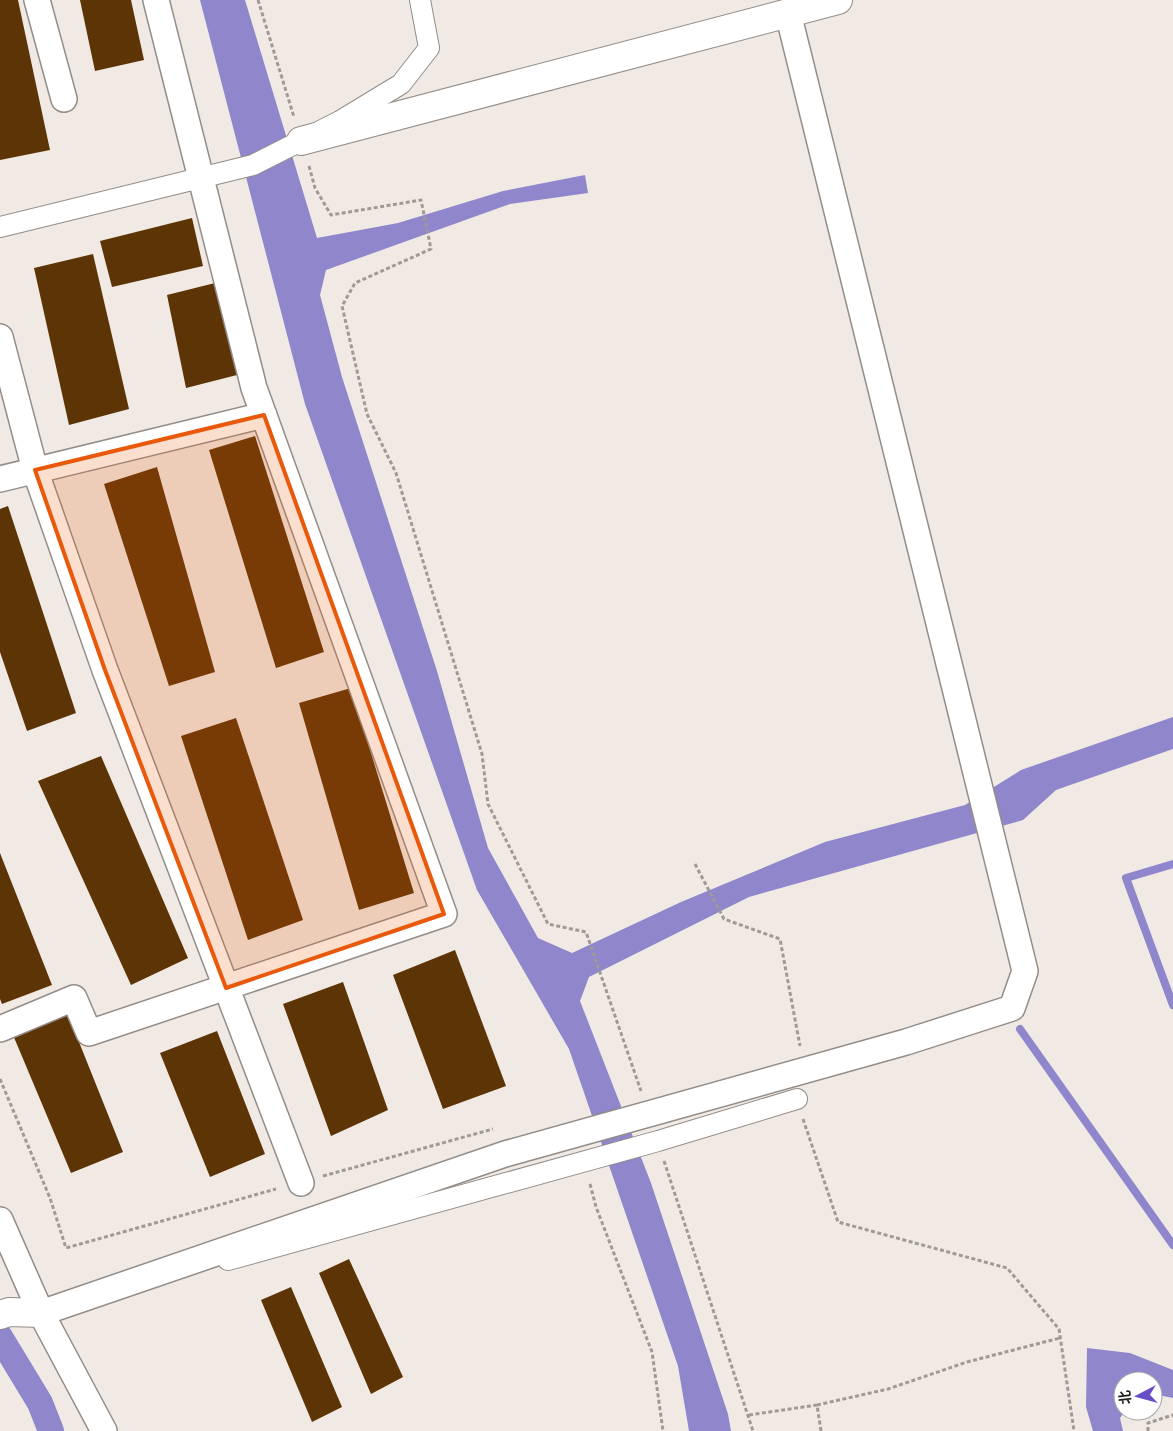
<svg xmlns="http://www.w3.org/2000/svg" width="1173" height="1431" viewBox="0 0 1173 1431" font-family="'IBM Plex Sans','Noto Sans SC',sans-serif">
  <rect width="100%" height="100%" fill="#f1eae4"/>
  <path fill="#8f86cb" d="M200,0H245L317,238L398,223L503,191L585,175L588,193L510,204L326,270L320,295L342,377L437,671L488,848L538,938L572,953L681,902L825,842L965,805L1021,770L1173,717V749L1056,790L1023,820L749,897L589,977L580,1001L651,1183L728,1414L731,1431H689L678,1366L569,1049L477,890L305,404Z
    M1087,1348L1130,1353L1173,1370V1398L1153,1394V1381H1123V1411H1125L1120,1418L1123,1431H1093L1086,1407Z"/>
  <g fill="none" stroke-linecap="round" stroke-linejoin="round">
    <path stroke="#8f86cb" stroke-width="8" d="M1173,864L1126,878L1173,1005
      M1020,1029L1173,1245"/>
    <path stroke="#8f86cb" stroke-width="26" d="M0,1337L40,1403L51,1431"/>
  </g>
  <path fill="#5d3406" d="M0,0H18L50,150L0,160Z
    M80,0H131L144,60L95,71Z
    M192,218L203,266L112,287L100,241Z
    M93,254L129,409L69,425L34,268Z
    M215,283L237,375L186,388L167,295Z
    M255,436L324,652L276,668L209,450Z
    M157,467L215,672L169,686L104,484Z
    M8,506L76,713L27,731L0,652V509Z
    M351,688L414,893L359,910L299,703Z
    M236,718L303,920L248,940L181,736Z
    M101,756L188,958L131,985L38,781Z
    M0,853L52,985L2,1004L0,999Z
    M455,950L506,1086L443,1109L393,975Z
    M343,982L388,1110L331,1136L283,1004Z
    M67,1012L123,1152L71,1173L13,1035Z
    M217,1031L265,1154L210,1177L160,1053Z
    M349,1259L403,1377L371,1394L319,1273Z
    M291,1287L342,1407L312,1422L261,1300Z"/>
  <g fill="none" stroke-linecap="round" stroke-linejoin="round">
    <g stroke="#938c87" stroke-width="22">
      <path id="minor" d="M0,227L253,165L340,121L401,84L429,48L420,0
        M228,1260L658,1141L797,1099"/>
    </g>
    <g stroke="#938c87" stroke-width="28">
      <path id="tertiary" d="M37,0L64,99
        M0,337L35,470L105,670L301,1183
        M0,479L264,415
        M0,1029L74,998L89,1033L444,914L254,388L156,0
        M0,1220L41,1313L104,1431
        M41,1313L505,1154L906,1042L1012,1008L1025,971L788,13"/>
    </g>
    <g stroke="#938c87" stroke-width="30">
      <path id="secondary" d="M301,141L838,0
        M0,1315L9,1312L41,1313"/>
    </g>
    <path stroke="#9f9a95" stroke-width="3" stroke-dasharray="4 2.5" stroke-linecap="butt" d="M258,0L294,117
      M309,166L315,188L331,215L421,200L431,249L355,283L342,306L367,414L396,473L482,754L488,804L548,924L586,932L641,1091
      M695,864L724,919L780,939L800,1046
      M0,1079L50,1198L66,1248L276,1189
      M803,1119L838,1222L1007,1268L1059,1329L1074,1431
      M664,1161L753,1431
      M323,1176L493,1129
      M590,1184L596,1207L652,1352L663,1431
      M817,1405L888,1389L967,1362L1060,1338
      M749,1415L817,1405L821,1431
      M1148,1431V1423L1173,1415"/>
    <use href="#minor" stroke="#fff" stroke-width="20"/>
    <use href="#tertiary" stroke="#fff" stroke-width="25"/>
    <use href="#secondary" stroke="#fff" stroke-width="28"/>
  </g>
  <path fill="#e8590c" fill-opacity="0.2" stroke="#e8590c" stroke-width="4" stroke-linejoin="round" d="M264,415L444,914L226,988L105,670L35,470Z"/>
  <g transform="translate(1138 1396) rotate(264)"><circle r="24" fill="#ffffff" stroke="#a7a6a5"/>
  <path d="M0-4L9 19L0 12L-9 19Z" fill="#694dc6"/>
  <text y="-8" font-size="14" font-weight="bold" text-anchor="middle" fill="#23211f">北</text>
  </g>
</svg>
